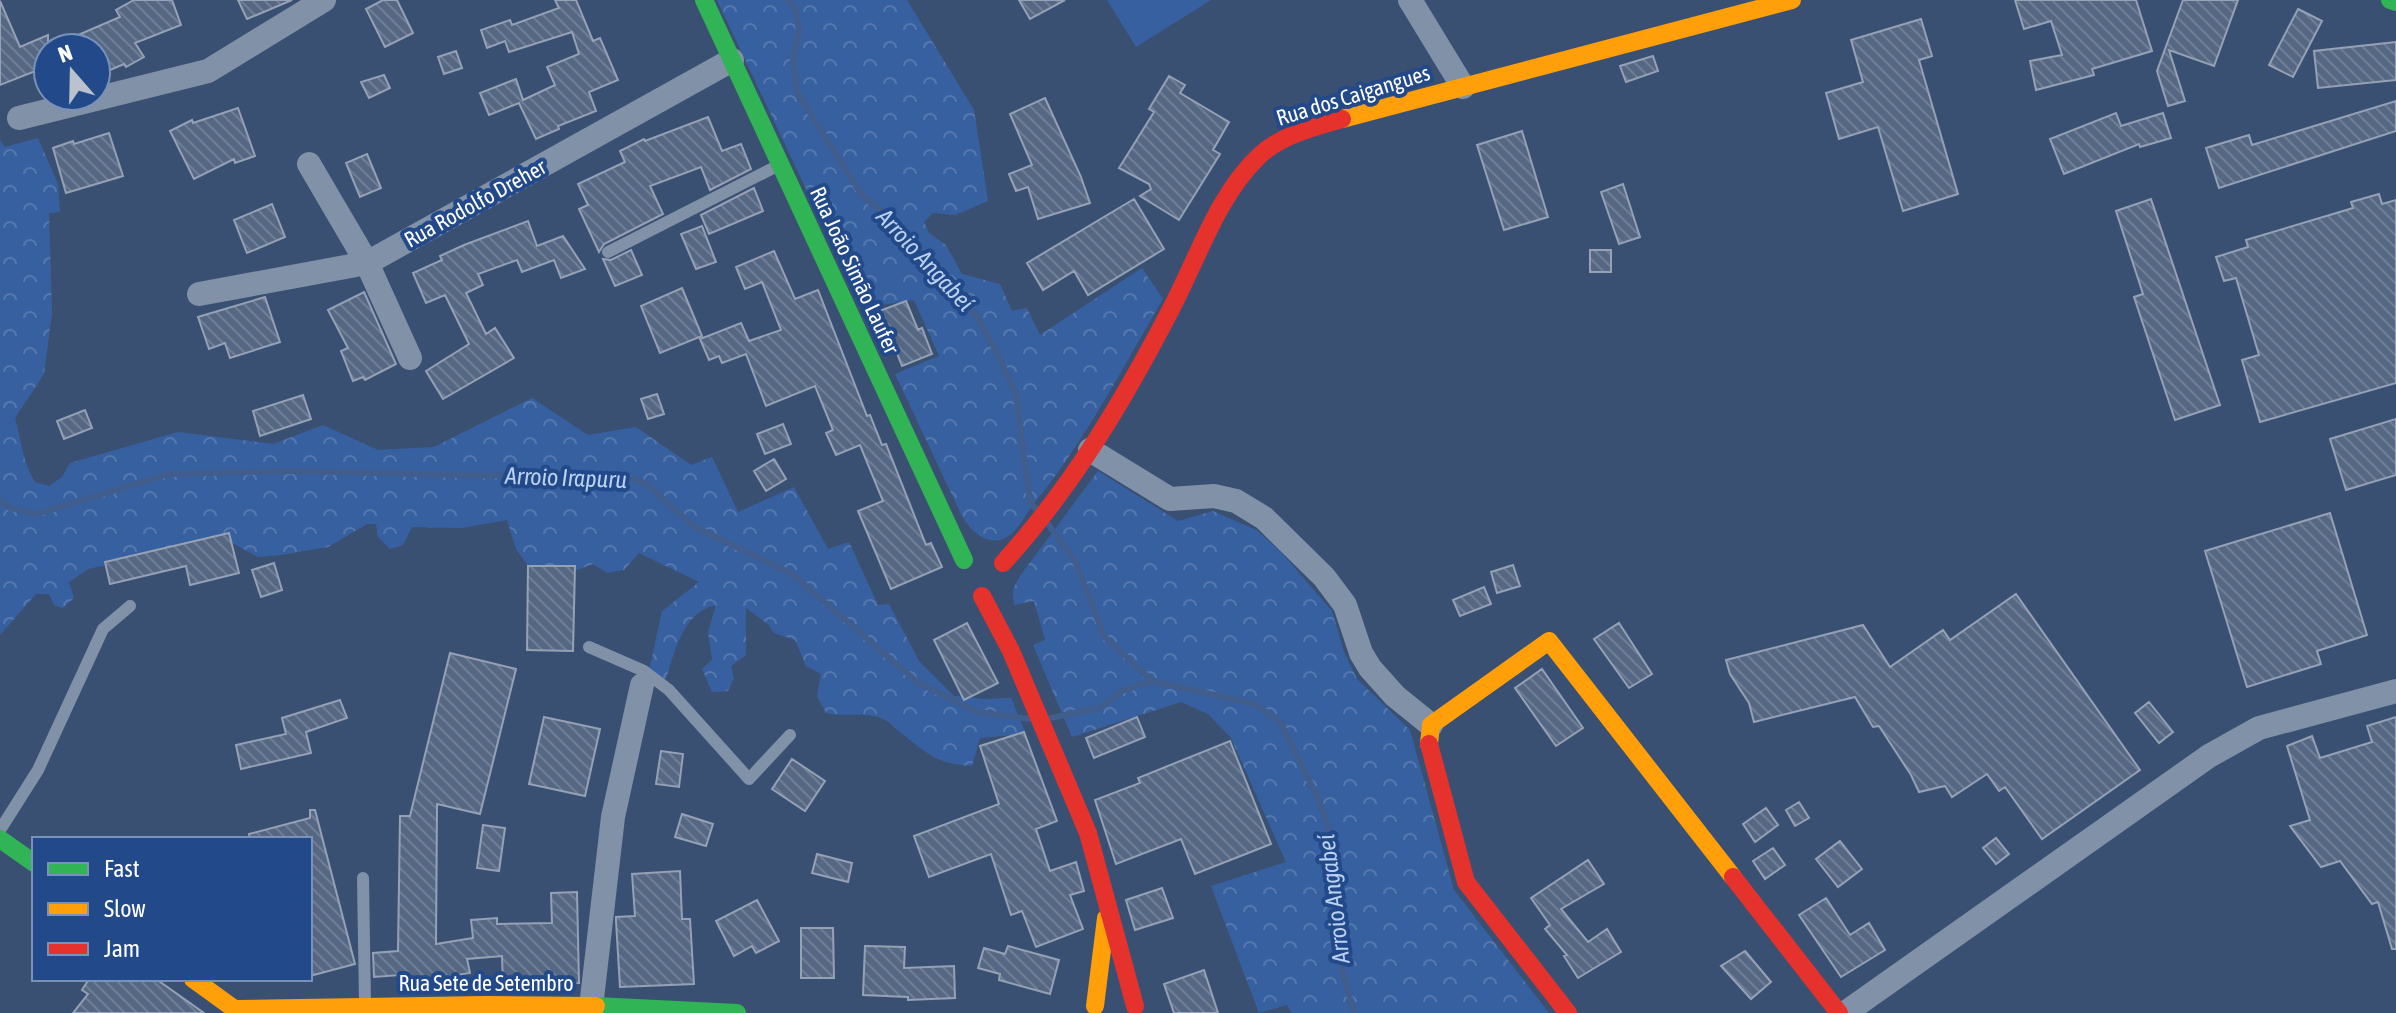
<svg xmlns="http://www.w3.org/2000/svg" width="2396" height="1013" viewBox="0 0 2396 1013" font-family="'Asap Condensed',sans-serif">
  <defs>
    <pattern id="forest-crowns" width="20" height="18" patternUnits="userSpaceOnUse" patternTransform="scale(2)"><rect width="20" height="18" fill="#3760a0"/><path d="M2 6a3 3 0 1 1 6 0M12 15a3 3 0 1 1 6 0" fill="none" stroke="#5578ae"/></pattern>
    <pattern id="building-back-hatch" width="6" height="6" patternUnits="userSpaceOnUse" patternTransform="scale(2)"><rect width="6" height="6" fill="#566783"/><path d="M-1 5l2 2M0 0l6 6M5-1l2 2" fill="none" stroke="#6f7e96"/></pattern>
  </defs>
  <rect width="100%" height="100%" fill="#3a5072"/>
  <path fill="url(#forest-crowns)" d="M717,0H907L974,110L988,201L955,215L933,213L924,222L929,233L946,245L962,274L1000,284L1012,311L1027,308L1040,335L1142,268L1163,299C1123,367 1086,439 1036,501C1028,511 1020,527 1010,535C989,550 970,531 961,514L895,374L939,356L914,300L862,308Z
    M38,138L58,184L60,212L49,213L52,313L44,374L15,418C21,439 23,464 35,482L49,486L62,477L70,463L178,432L273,444L323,425L378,450L434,447L532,398L588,435L636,427L691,465L712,457L738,512L794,487L828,549L849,542L878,605L889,604L919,661L954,696L984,699L1011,698L1026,734L980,738L972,766C937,764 928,754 901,733C895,728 889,721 881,718C865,712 845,717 826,713L817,696L821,674L806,666L795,640L774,633L769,625L746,608V655L731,666L734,678L728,691L712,692L702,669L712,660L708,632L716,605C681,612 674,656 664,685L649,671L662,611L699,582L639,553L624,570L607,573L593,564L577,570L528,566L516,549L507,520L462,528L412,527L403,545L390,549L378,537L376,524H367L328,547L281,555L258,557L225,539L88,569L69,582L74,598L63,608L54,605L49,594H36L0,635V140L5,147Z
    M1098,471L1178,521L1213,511L1256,530L1281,552L1332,611L1344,652L1357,679L1410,730L1454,890L1549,1013H1292L1287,1005L1259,1013L1211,886L1286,862L1231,738L1208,714L1181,702L1072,737L1033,645L1045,640L1034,601L1014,605L1013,589L1020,576Z"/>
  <path fill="#3760a0" d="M1107,0H1211L1136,47Z"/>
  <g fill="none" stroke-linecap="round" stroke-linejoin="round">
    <path stroke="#415d8b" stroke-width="6" d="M788,0L796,10L799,32L793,59L797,92L863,197L889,216L976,315L1000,359L1016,394L1030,502L1036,509
      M0,501L10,508L37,514L169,474L290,471L635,479L647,484L693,526L792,574L917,682L977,712L1031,719
      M1048,524L1075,561L1104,636L1152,681L1254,704L1280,722L1319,800L1328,827L1334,863L1341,967L1354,1013
      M1050,718L1100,708L1122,691L1152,681"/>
  </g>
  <path fill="url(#building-back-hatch)" stroke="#95a1b5" stroke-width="2" d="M134,0H172L181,25L135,43L144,57L126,67L124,64L96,76V48H48V66L0,85V1L20,47L48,35V48L120,17L116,10Z
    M238,0H292L247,19Z
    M383,0H397L413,33L385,47L366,9Z
    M555,0H576L593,41L600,38L618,80L589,92L596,111L558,126L559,129L536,139L519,103L489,115L480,93L516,79L523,100L555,85L547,67L579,54L572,32L509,52L505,41L487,48L481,30L510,20L512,25L559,8Z
    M1019,0H1065L1030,19Z
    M2015,0H2136L2152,51L2092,69L2094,75L2036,90L2030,61L2062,55L2051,21L2024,29Z
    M2183,0H2238L2214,66L2169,50L2185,101L2168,106L2157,71Z
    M2298,9L2322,21L2293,77L2269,65Z
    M1921,19L1932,56L1919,60L1958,194L1903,211L1878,127L1839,139L1826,93L1863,82L1851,40Z
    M2396,42V80L2318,88L2314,51Z
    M456,51L462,68L444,74L438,57Z
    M1653,56L1658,71L1626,82L1620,66Z
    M384,75L390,88L369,98L361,82Z
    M1169,76L1185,85L1180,93L1229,122L1213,150L1220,154L1179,220L1140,196L1151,189L1149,184L1119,168L1154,112L1149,109Z
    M1045,98L1081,177L1090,203L1038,219L1028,187L1016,191L1009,174L1032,165L1010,114Z
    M2396,101V131L2219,188L2206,148L2249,135L2252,145Z
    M238,108L255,156L235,163L234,159L194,179L170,131L192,120L193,123Z
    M2116,113L2121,126L2163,113L2171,138L2140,147L2139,144L2064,174L2050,139Z
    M708,117L722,151L741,144L751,169L710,190L701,167L650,186L663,214L604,244L599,252L579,209L588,205L578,184L625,162L620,151L644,139L645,141Z
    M1522,131L1548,217L1504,230L1477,145Z
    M109,133L123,176L66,193L53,148L73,141L74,144Z
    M367,154L381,188L360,197L346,163Z
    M1623,184L1640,237L1619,244L1601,192Z
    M754,188L763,211L709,234L701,215Z
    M2379,194L2382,204L2396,200V383L2260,422L2242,360L2259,355L2236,278L2224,281L2216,257L2248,247L2246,240L2353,208L2351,202Z
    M1134,199L1164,249L1088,295L1074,271L1043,290L1027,263Z
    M2151,199L2220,405L2175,420L2134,297L2143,294L2116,211Z
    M272,204L285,237L247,253L234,220Z
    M528,221L537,246L563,236L585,269L561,278L554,260L522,272L517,260L478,274L483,285L466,293L486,334L495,328L514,358L443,399L426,371L469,344L445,295L426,303L413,273L442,260L440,256L464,245Z
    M702,226L716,262L696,269L681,234Z
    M631,250L642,275L615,286L603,259L611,260Z
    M1590,250H1611V272H1590Z
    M774,251L795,299L818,290L867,416L870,415L882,445L886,444L926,545L931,543L942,567L891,589L858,511L883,501L860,445L836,455L826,433L833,430L815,386L766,406L746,354L722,363L719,356L709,360L700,339L741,323L749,341L781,330L762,282L745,289L736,267Z
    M682,288L702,336L660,353L641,306Z
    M364,292L396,364L365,380L363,377L353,381L341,351L348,348L328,310Z
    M265,297L280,342L230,358L225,343L209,349L198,317Z
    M906,301L918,330L922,328L932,354L902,366L891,338L885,341L874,313Z
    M657,394L664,414L648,419L641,399Z
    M303,395L311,419L260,436L253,411Z
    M85,410L92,428L64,439L57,421Z
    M2396,419V475L2346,490L2330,439Z
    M783,424L791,444L765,454L757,434Z
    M774,459L786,479L766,491L754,471Z
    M2330,513L2367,635L2317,651L2321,664L2247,687L2205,551Z
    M229,533L239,573L190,585L186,566L110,584L105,562Z
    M274,563L282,590L261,597L252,570Z
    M1513,565L1520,586L1497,593L1491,572Z
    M528,566H575L573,651L527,650Z
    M1484,587L1491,604L1460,616L1453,600Z
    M2016,594L2140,770L2042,839L2005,787L1999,791L1987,774L1952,797L1945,786L1919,792L1911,775L1879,726L1873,727L1855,697L1754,722L1749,703L1730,674L1726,660L1863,625L1890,667L1943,630L1950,640Z
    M967,623L998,683L964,700L934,640Z
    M1619,623L1652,674L1629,688L1594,639Z
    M450,653L516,669L480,814L437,804L436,944L473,938L471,920L497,918V924L552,923L551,893L577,892L579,983L503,985L502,956L467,959L470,973L436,978V982L400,981V975L374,977L373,953L398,951L400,816H410Z
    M1542,669L1583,728L1556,746L1515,688Z
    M340,700L347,718L306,732L311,753L241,769L236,745L286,734L282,718Z
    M2149,702L2173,732L2159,743L2135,713Z
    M544,717L600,729L585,796L529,784Z
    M1137,717L1145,737L1094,758L1086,738Z
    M2396,717V949H2392L2378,902L2372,904L2340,861L2321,867L2290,826L2310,820L2287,746L2312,736L2320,758L2372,742L2367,726Z
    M1024,732L1057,821L1036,829L1050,871L1076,862L1084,891L1070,895L1083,929L1036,947L1022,911L1011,915L991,854L929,877L914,836L999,804L980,746Z
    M1230,741L1271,844L1195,874L1181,839L1116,864L1095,800L1140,783L1138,778Z
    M661,751L683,754L679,787L656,784Z
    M792,759L825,781L805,811L772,789Z
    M1799,802L1809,818L1795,826L1786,810Z
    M1766,808L1778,825L1755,842L1743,824Z
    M310,810H315L355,964L310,976V839H250L249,834L310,818Z
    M682,814L713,824L706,846L675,837Z
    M483,825L505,828L499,871L477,868Z
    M1996,838L2009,854L1996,864L1983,848Z
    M1840,841L1862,869L1838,887L1816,859Z
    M1773,848L1785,865L1765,879L1753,861Z
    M817,854L852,863L848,882L812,873Z
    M1588,860L1604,884L1561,909L1588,942L1607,929L1621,952L1578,978L1564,956L1567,955L1545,929L1550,925L1531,898Z
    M680,871L682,919H690L694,984L620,987L616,921V917L635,916L632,874Z
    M1162,888L1173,918L1135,930L1126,900Z
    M1826,898L1850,935L1869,923L1885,950L1841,977L1799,915Z
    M757,900L779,941L756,953L752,946L734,956L716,921Z
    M801,928H833L834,978H801Z
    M865,946L905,947L904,968L954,966L955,998L908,1000V997L863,995Z
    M1008,946L1059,960L1050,994L999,980L1000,974L978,968L984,948L1005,954Z
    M1745,951L1771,982L1751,999L1721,966Z
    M1204,970L1218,1013H1174L1164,984Z
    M89,979H156L204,1013H73L88,994L82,990Z"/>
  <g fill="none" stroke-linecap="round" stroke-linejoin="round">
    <path stroke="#8191a7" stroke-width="12" d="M608,252L779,165
      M589,647L644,671
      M642,685L644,671L669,690L749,779L790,735
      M0,830L38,770L103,629L130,606
      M363,878L365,1004"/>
    <path stroke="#8191a7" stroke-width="24" d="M1410,0L1463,87
      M19,118L208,71L324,0
      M309,164L367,263L410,358
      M199,294L367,263L732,60
      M1090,450L1170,499L1214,496L1236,501L1264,518L1324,577L1345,605L1361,653L1370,668L1395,696L1431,725
      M591,1007L613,817L642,685
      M1845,1013L2209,756L2259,728L2396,691"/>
    <path stroke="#30b455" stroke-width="18" d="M704,0L964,560
      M2390,0L2396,2
      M0,839L34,863
      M596,1006L737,1013"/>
    <path stroke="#ff9f0a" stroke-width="18" d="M1342,119L1792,0
      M1429,744L1431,725L1549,641L1733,877
      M193,979L240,1013
      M1095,1006L1106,918
      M235,1009L486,1005L596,1006"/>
    <path stroke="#e5322d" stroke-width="18" d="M1003,563C1072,487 1124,400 1171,309C1198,258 1217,196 1259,156C1281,135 1315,127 1342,119
      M982,596L1011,651L1088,833L1135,1006
      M1429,744L1466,882L1568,1013
      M1733,877L1839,1013"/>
  </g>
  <g text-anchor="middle" stroke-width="8" stroke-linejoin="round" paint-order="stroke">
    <g font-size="22" fill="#fff" stroke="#224a8a">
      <text transform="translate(1353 95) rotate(-17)" y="8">Rua dos Caigangues</text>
      <text transform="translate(475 203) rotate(-29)" y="8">Rua Rodolfo Dreher</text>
      <text transform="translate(855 270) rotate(65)" y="8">Rua João Simão Laufer</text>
      <text x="486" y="991">Rua Sete de Setembro</text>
    </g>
    <g font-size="24" font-style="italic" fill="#bad1f2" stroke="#224a8a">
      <text transform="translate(925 260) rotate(47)" y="8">Arroio Angabeí</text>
      <text transform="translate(566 478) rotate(2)" y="8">Arroio Irapuru</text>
      <text transform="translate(1334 899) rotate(-97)" y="8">Arroio Angabeí</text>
    </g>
  </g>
  <rect x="32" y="837" width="280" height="144" fill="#224a8a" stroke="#7a92b9" stroke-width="2"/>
  <rect x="48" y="863" width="40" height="12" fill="#30b455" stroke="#7a92b9" stroke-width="2"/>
  <text x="104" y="877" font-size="24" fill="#ffffff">Fast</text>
  <rect x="48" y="903" width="40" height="12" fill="#ff9f0a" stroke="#7a92b9" stroke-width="2"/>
  <text x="104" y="917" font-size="24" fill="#ffffff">Slow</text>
  <rect x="48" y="943" width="40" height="12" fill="#e5322d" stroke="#7a92b9" stroke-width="2"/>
  <text x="104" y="957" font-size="24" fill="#ffffff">Jam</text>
  <g transform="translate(72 72) rotate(340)"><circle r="38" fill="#224a8a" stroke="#7a92b9" stroke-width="2"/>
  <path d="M0-6L14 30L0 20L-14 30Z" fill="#bac2ce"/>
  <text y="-12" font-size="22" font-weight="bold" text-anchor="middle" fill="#ffffff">N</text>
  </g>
</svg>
